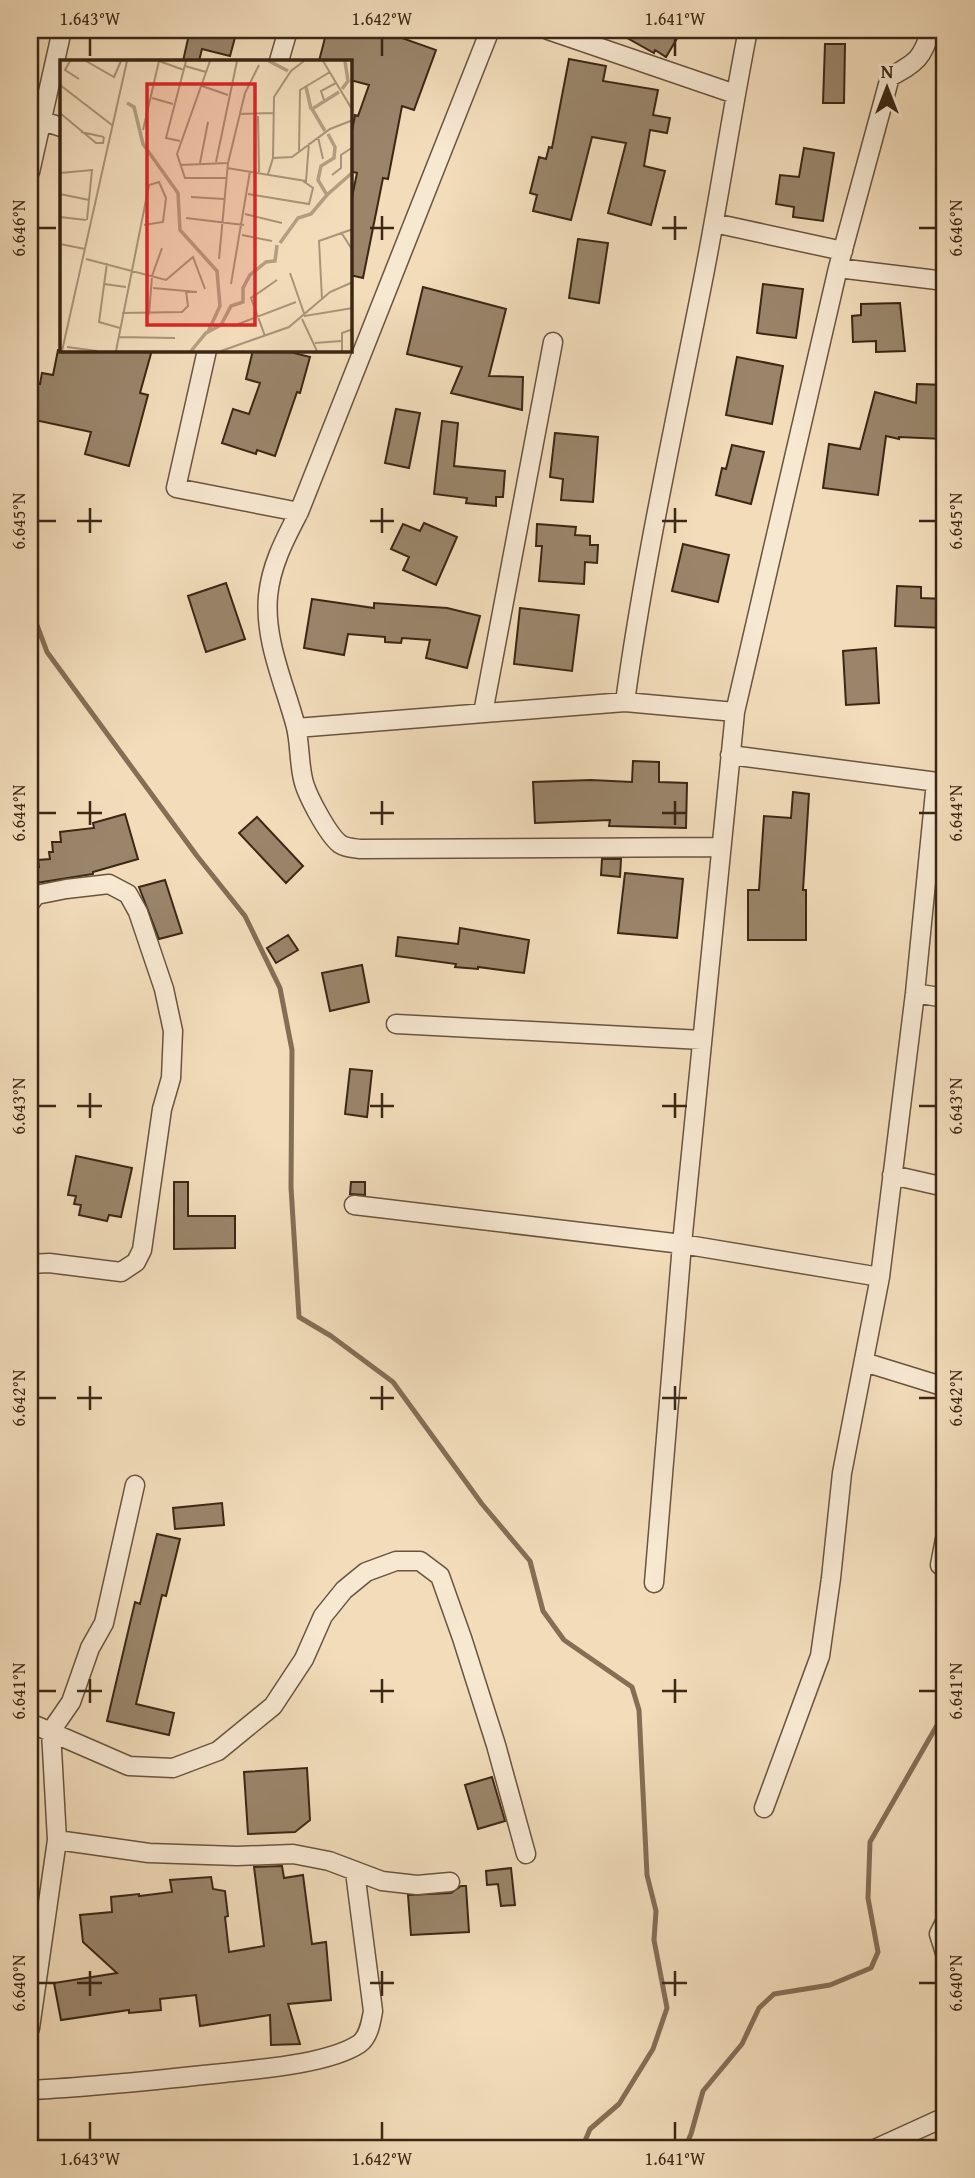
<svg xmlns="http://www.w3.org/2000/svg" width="975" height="2178" viewBox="0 0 975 2178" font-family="'Gentium Book Plus',serif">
  <rect width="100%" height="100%" fill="#f2dcba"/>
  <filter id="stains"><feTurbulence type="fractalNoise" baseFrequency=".00286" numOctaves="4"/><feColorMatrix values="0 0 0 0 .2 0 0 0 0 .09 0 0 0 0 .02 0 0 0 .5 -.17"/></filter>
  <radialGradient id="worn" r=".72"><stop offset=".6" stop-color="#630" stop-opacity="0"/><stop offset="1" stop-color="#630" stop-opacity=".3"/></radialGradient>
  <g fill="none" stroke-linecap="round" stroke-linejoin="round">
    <path stroke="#846e56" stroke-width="5" d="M30,606L47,652L197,856L245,916L280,988L292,1050L291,1187L299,1317L331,1336L393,1382L482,1504L530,1561L543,1611L564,1640L632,1687L639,1710L647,1875L656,1911L654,1940L667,2008L653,2049L619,2104L590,2129L582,2148
      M685,2148L691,2134L703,2091L742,2044L759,2008L774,1994L830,1985L871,1968L878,1952L868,1898L870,1842L936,1727L945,1717"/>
  </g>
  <path fill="#9a856b" stroke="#3b2715" stroke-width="2" d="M190,30H237L230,56L202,49L199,61H183Z
    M327,30H360L387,37L388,33L436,50L414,110L402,106L388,179L383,178L363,278L350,275V207L357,173L350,171V142L355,115L358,116L369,85L350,80V61H319Z
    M613,30H682L666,57L655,50L654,53Z
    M825,44H845L844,103H823Z
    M569,59L606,66L603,81L658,90L653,115L670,118L667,133L650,130L644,166L665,171L651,225L608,213L626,143L592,137L571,220L533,211L537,195L530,193L539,157L546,159L549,147L552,148Z
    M804,148L834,153L823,221L793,217L794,207L776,204L780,175L799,177Z
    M578,239L608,243L599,303L569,298Z
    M763,284L803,289L796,338L757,333Z
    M423,287L506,309L489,376L523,377L522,410L451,393L462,367L407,354Z
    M900,303L905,351L876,352V341L853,342L852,316L861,315V304Z
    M58,350H152L140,393L148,395L129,466L85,454L91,432L30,419V382L40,384L42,373L53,375Z
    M253,350H282L310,357L300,393L297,392L275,456L257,450L256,454L222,443L233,409L249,414L260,383L246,379Z
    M737,357L783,366L772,424L726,415Z
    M917,384L945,385L944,439L899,437V439L886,436L878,495L823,488L829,444L860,449L875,392L916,403Z
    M396,409L420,413L409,468L385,463Z
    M442,421L458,423L454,466L505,471L503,497H496V506L466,503L467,498L434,494Z
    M555,433L598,437L593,502L561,500L563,479L550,477Z
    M732,445L764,452L751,504L716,495L722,468L726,469Z
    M424,523L457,537L436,585L403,570L409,557L391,549L403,524L420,531Z
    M537,524L576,527L575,535L590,536V545H598L597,563L585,562L584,584L539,581L542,546H536Z
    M683,544L729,555L718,602L672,591Z
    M226,583L245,639L206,652L188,596Z
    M897,586L921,587V598L945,599V628L895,626Z
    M312,599L374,608V603L447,608L480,616L467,668L426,658L430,640L402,638L401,643L385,642V637L348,634L344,655L304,648Z
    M520,608L579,615L572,671L514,664Z
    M876,648L879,703L846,705L843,651Z
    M633,761L659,762V782L687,783L686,828L609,826L610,820L535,823L533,782L591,780L632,782Z
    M793,792L809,794L803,890H806V940H748V890H759L764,816L791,818Z
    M125,814L138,859L93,872V874L36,883L35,867H39L38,860L50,859L49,852H53L52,842H61L60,832L94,828L93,823Z
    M257,817L303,866L286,883L239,833Z
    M602,859H621L620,877L601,875Z
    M625,873L683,879L677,938L618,933Z
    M165,880L182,933L159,939L139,887Z
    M460,928L529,940L524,973L478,967V969L455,967L456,964L396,956L398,937L458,944Z
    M288,935L298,950L276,963L267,948Z
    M362,965L369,1002L330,1011L322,973Z
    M350,1069L372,1071L367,1117L345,1114Z
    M76,1156L132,1168L121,1217L109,1215L107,1221L79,1215L81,1205L74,1204L76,1196L68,1195Z
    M174,1182H188V1216H235V1248L174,1249Z
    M351,1182H365V1195L350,1194Z
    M222,1503L224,1525L175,1529L173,1508Z
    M157,1534L180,1539L166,1596L162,1595L136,1704L174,1713L169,1735L107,1721L135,1602L140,1604Z
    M307,1768L310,1820L295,1832L248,1834L244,1772Z
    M492,1777L505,1821L478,1829L465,1785Z
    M282,1866L284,1878L303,1875L312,1944L326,1942L331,2000L288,2004L300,2044L271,2045L270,2015L200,2026L196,1995L160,1999L161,2010L129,2013V2010L61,2020L54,1983L117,1973L83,1942L80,1915L112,1912L111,1897L139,1894V1896L172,1892L170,1880L211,1877L213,1889L225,1891L228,1916L225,1917L229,1952L264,1946L254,1867Z
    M511,1868L515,1905L501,1906L498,1884L487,1885L486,1871Z
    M461,1886H466L469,1932L411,1935L408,1895L451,1893Z"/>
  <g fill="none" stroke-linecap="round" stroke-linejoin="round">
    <g stroke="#69543e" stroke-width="21">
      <path id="minor" d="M490,30L299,512C285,539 271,565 268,596C264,641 285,685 296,727C300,744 299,762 303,779C306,794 328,835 340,844C346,848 352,848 360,849L721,847
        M548,30L735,94
        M279,61L288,30
        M43,121L61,127
        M30,172L62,30
        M714,223L843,251
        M838,268L945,281
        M207,350L176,488L299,512
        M625,702C644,562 675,424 702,285C719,200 731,115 748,30
        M483,713L553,342
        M296,728L625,702L735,712
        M730,755L945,783
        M30,903L36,895L66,889L109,884L128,894L138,912L164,989L173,1031L171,1078L162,1109L142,1250L136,1262L121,1272L49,1263L30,1264
        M915,993L945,998
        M396,1024L702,1040
        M892,1175L945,1187
        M354,1205L682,1244L880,1277
        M864,1362L945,1387
        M940,1565L945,1539
        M654,1583L682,1244L735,712L838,268L890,77C917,62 922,59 931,30
        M30,1723L129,1766L173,1768L218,1751L273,1706L304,1659L323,1616L344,1590L366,1572L396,1561H420L440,1576L462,1638L496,1745L526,1854
        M764,1808L820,1656L831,1578L842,1473L880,1277L915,993L936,782
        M57,1840L149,1853L237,1856L293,1854L329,1861L382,1881L417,1885L450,1882
        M945,1922L939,1934L945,1953
        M30,2028L57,1840L51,1731L71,1702L90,1648L104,1623L135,1485
        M30,2090C95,2087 158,2080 223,2073C259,2069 328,2064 359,2044C369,2037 371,2022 373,2011L355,1872
        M877,2148L945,2117"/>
    </g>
    <use href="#minor" stroke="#f7e8d2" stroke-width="18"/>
  </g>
  <path fill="none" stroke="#3b2715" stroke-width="2.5" d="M90,38V56M382,38V56M675,38V56M382,216V240M675,216V240M38,228H56M370,228H394M662,228H687M919,228H936M90,508V533M382,508V533M675,508V533M38,521H56M77,521H102M370,521H394M662,521H687M919,521H936M90,801V825M382,801V825M675,801V825M38,813H56M77,813H102M370,813H394M662,813H687M919,813H936M90,1093V1118M382,1093V1118M675,1093V1118M38,1106H56M77,1106H102M370,1106H394M662,1106H687M919,1106H936M90,1386V1410M382,1386V1410M675,1386V1410M38,1398H56M77,1398H102M370,1398H394M662,1398H687M919,1398H936M90,1679V1703M382,1679V1703M675,1679V1703M38,1691H56M77,1691H102M370,1691H394M662,1691H687M919,1691H936M90,1971V1996M382,1971V1996M675,1971V1996M38,1983H56M77,1983H102M370,1983H394M662,1983H687M919,1983H936M90,2122V2140M382,2122V2140M675,2122V2140"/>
  <g transform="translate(60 60)">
    <rect width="292" height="292" fill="#f2dcba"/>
    <path fill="none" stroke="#b49e82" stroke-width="3.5" d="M209,1L228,11M246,27L251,49M282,29L288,21L285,1M67,43L74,47L83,84L118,133L120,170L157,211L160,246L148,272M265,71L252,49L279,32M268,134L293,112M220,183L238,158L251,154L267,135L258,120L261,106L274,98L275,87L268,74M131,291L146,273L161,265L171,246L183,242V228L190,215L206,202L215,201L217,185"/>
    <path fill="none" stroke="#a99478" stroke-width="2" d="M10,1L5,10L19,19M26,1L54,17L61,1M99,1L124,10M150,1L117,94L125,118H166M263,1L293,51M125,6L146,12M0,25L52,65M142,26L168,35M92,38L113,44M264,40L261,31L276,23M0,53L36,83H43L44,77M179,54L213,53M198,56L199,112M83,70L99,1M21,72L44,77M258,77L263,99M120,81L106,78L126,1M239,92L240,30L270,12M213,98L232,97L270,69L293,60M156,102L177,1M140,103L148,62M120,105L168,103M167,108L246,121L249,83M0,113L32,110L27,160M208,114L213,98L214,37L231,11L244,1M272,115L281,108V95L293,87M0,134L29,140M188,134L249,144L253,128L243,121M131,137L164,139M185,154L222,163M0,157L26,160M126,158L184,165M281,172L293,191M182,175L212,181M0,184L25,189M26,199L106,220L133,197L145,229M159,199L168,103L185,33L199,5M47,203L39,262L60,268M230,213L245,256L293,248M44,224L66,227M171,224L190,111M93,228L137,232M262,239L259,181L293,169M62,253L122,252L128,246L126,231M89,255L92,216L102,188M242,259L257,291M173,266L236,242M205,276L191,238L217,220M58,277L115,278M255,283L281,281M7,287L37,291M2,291L67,1M56,291L89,125L99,122L106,138L103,162L84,165M161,291L229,267L270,232L293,222M282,291V273L293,269"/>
    <path fill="#d62828" fill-opacity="0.15" stroke="#d62828" stroke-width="3.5" d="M87,24H195V265H87Z"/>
    <rect width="292" height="292" fill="none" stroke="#3b2715" stroke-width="3.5"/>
  </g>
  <rect width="975" height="2178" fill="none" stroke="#f2dcba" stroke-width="77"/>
  <g transform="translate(887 88)" stroke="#f7e8d2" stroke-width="5" paint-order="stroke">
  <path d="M0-5L12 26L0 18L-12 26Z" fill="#3b2715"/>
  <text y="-10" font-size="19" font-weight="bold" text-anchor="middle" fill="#3b2715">N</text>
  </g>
  <rect x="38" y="38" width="898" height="2102" fill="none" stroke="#3b2715" stroke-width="2.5"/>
  <g font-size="18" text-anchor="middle" fill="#3b2715">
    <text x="90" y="25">1.643°W</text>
    <text x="382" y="25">1.642°W</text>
    <text x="675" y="25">1.641°W</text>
    <text transform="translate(19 228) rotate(-90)" y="6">6.646°N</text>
    <text transform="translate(956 228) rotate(-90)" y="6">6.646°N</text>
    <text transform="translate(19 521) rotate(-90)" y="6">6.645°N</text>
    <text transform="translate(956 521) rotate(-90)" y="6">6.645°N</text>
    <text transform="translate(19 813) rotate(-90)" y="6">6.644°N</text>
    <text transform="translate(956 813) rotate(-90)" y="6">6.644°N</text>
    <text transform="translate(19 1106) rotate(-90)" y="6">6.643°N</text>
    <text transform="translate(956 1106) rotate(-90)" y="6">6.643°N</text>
    <text transform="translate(19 1398) rotate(-90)" y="6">6.642°N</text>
    <text transform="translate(956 1398) rotate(-90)" y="6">6.642°N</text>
    <text transform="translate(19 1691) rotate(-90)" y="6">6.641°N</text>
    <text transform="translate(956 1691) rotate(-90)" y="6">6.641°N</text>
    <text transform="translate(19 1983) rotate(-90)" y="6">6.640°N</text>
    <text transform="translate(956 1983) rotate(-90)" y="6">6.640°N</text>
    <text x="90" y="2165">1.643°W</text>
    <text x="382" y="2165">1.642°W</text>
    <text x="675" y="2165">1.641°W</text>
  </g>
  <rect width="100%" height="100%" filter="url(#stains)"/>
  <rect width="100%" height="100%" fill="url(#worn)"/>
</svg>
